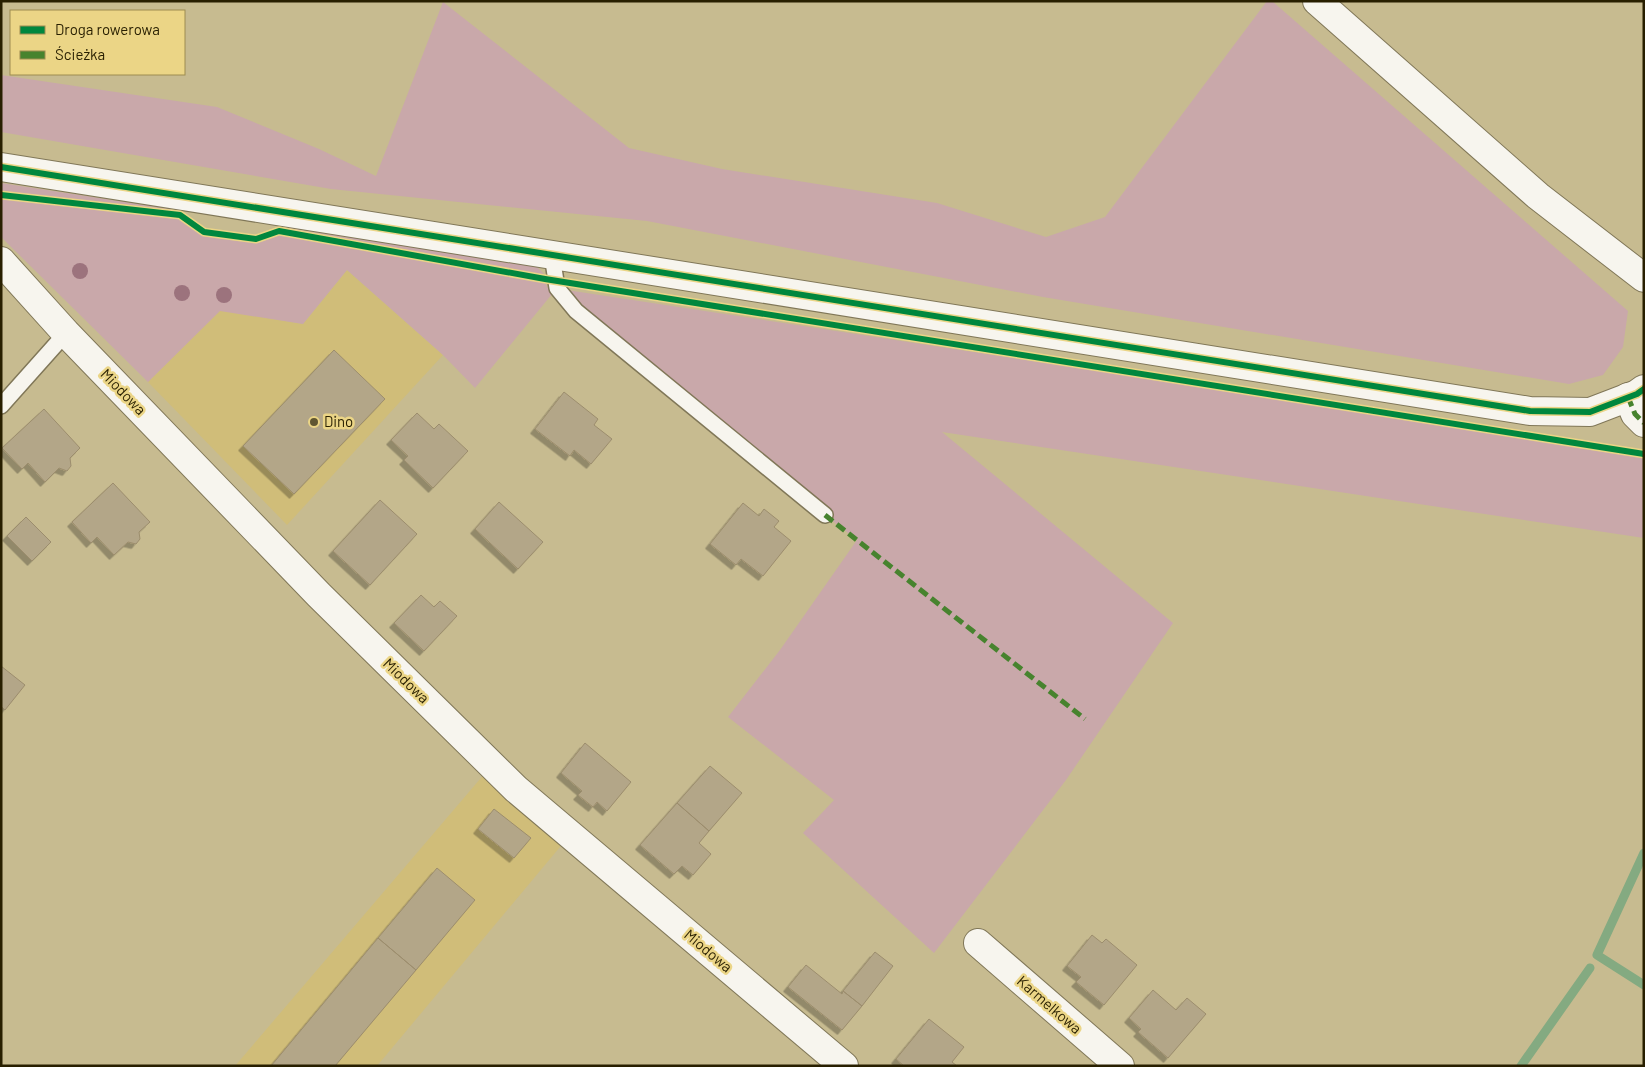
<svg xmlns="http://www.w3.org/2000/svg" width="1645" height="1067" viewBox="0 0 1645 1067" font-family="Barlow,sans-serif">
  <defs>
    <filter id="shadow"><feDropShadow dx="-4.5" dy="4.5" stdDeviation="0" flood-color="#0004"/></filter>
  </defs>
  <rect width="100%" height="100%" fill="#c7bb90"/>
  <path fill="#d0bd79" d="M347,270L443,355L287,525L148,382L220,310L303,324Z
    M492,765L570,835L377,1066H235Z"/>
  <path fill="#c9a8aa" d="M1267,1H1272L1628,311L1623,347L1603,375L1569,384L1043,297L647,221L331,189L1,132V75L217,107L319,149L376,176L443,2L629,148L722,169L937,203L1046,237L1105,217Z
    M1,183L171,209L204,232L256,239L288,227L536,266L544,274L547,287L1644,454V538L942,432L1173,623L1066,780L934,953L803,833L834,800L728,717L780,650L857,540L757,462L557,288L475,388L443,355L347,270L303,324L220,311L148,382L1,237Z"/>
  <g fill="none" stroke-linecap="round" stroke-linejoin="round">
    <path stroke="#84aa81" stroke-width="9" d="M1644,853L1597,955L1644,985
      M1521,1066L1590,968"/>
  </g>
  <path fill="#b3a688" stroke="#9c8d6d" filter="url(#shadow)" d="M334,350L385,399L294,494L243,446Z
    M564,392L598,419L594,425L612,439L591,464L574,450L570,456L535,429Z
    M44,409L80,448L70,458L71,466L67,471L59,468L45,482L28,463L22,469L2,448Z
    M417,413L434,429L439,424L468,451L433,488L404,460L408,456L391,440Z
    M113,483L150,522L139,532L140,539L136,544L128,542L114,555L97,537L91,543L72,522Z
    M380,500L417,534L370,585L333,551Z
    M499,502L543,542L518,569L475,529Z
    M743,503L759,516L764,509L779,521L774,527L791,541L763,576L741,559L736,565L710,544Z
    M26,517L51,542L32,561L7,536Z
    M421,595L434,607L440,601L457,616L424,651L394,623Z
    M1,666L25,685L5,710L1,706Z
    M585,743L631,782L607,811L597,802L593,807L578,795L582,791L561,773Z
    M710,766L742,793L709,831L677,803Z
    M677,803L709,831L699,843L711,854L693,875L682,866L674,874L640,845Z
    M494,809L531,838L514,858L478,829Z
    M437,868L475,900L416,970L378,938Z
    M1092,935L1102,943L1106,939L1137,965L1104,1005L1076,982L1081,977L1067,966Z
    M378,938L416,970L335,1066H271Z
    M875,952L893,966L862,1006L843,991Z
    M806,965L842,994L843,991L862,1006L842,1030L788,987Z
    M1153,990L1176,1010L1187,998L1206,1014L1168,1058L1138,1032L1141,1029L1129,1018Z
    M929,1019L964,1047L952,1062L957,1066H904L896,1059Z"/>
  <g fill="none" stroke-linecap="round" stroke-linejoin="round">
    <g stroke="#807758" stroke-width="18">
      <path id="lane" d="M552,255L557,288L576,311L825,515
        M1,406L66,333"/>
    </g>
    <g stroke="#807758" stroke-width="30">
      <path id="street" d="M1,261L66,333L319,595L516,789L844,1066
        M1628,397L1635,414L1644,423
        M978,943L1120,1066"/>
    </g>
    <g stroke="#807758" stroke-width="30">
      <path id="secondary" d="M1317,1L1538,196L1644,278
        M1,167L1530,411L1590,412L1637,394L1644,389"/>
    </g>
    <use href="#lane" stroke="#f7f5ee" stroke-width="15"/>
    <use href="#street" stroke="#f7f5ee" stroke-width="28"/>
    <use href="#secondary" stroke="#f7f5ee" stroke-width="28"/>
    <path stroke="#47832e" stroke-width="5" stroke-dasharray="10 5" stroke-linecap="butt" d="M1628,397L1635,414L1644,423
      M825,515L1085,719"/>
    <g stroke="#ebd586" stroke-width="9">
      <path id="cycleway" d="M1,167L1530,411L1590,412L1637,394L1644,389
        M1,195L180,215L204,232L256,239L279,231L545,279L1644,454"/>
    </g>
    <use href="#cycleway" stroke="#00873e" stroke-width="6"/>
  </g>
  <g fill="#9c737d">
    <circle cx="80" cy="271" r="8"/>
    <circle cx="182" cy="293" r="8"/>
    <circle cx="224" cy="295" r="8"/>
  </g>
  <circle fill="#605632" stroke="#ebd586" stroke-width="2" cx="314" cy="422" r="5"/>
  <g text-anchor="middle" stroke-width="5" stroke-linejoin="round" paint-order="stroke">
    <g font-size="15" fill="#281f00" stroke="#ebd586">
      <text transform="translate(123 392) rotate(46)" y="5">Miodowa</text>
      <text transform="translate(406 681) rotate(44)" y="5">Miodowa</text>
      <text transform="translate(708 951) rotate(40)" y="5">Miodowa</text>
      <text transform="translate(1049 1005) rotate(41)" y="5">Karmelkowa</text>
    </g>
    <g font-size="15" fill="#281f00" stroke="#ebd586" text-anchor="start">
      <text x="324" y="427">Dino</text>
    </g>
  </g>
  <rect width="1645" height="1067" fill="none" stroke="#281f00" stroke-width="5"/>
  <rect x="10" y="10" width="175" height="65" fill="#ebd586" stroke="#9d8c50"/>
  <rect x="20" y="26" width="25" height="8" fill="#00873e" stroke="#9d8c50"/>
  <text x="55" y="35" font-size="15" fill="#281f00">Droga rowerowa</text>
  <rect x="20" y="51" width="25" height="8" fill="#47832e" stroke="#9d8c50"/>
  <text x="55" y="60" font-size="15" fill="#281f00">Ścieżka</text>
</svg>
